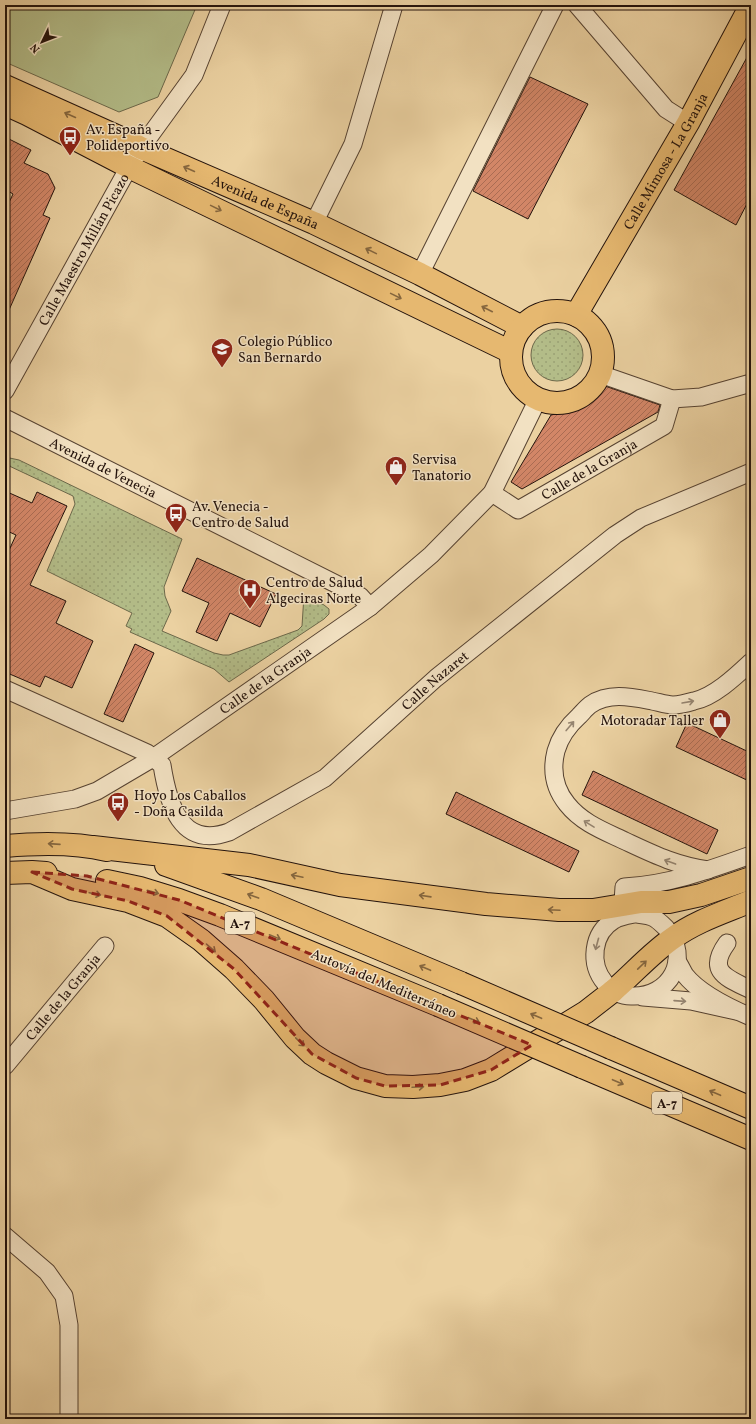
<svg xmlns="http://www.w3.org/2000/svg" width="756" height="1424" viewBox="0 0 756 1424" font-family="Vollkorn,serif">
  <defs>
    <pattern id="grass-dots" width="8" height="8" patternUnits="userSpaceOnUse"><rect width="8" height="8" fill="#b3bc88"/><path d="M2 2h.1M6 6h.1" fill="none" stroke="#9aa174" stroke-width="1.8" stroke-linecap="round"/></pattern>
    <pattern id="building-hatch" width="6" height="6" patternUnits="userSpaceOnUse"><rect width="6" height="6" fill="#d28667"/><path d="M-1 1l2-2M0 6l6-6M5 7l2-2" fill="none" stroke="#aa6c53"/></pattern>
  </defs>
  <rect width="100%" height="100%" fill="#ebd1a1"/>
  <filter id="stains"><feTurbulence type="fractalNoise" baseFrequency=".005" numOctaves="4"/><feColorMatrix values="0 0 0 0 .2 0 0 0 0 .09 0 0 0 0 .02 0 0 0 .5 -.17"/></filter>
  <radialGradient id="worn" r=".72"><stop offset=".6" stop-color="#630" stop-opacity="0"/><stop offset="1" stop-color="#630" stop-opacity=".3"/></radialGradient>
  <path fill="url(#grass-dots)" stroke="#6c684a" d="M531 355a26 26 0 1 1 52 0a26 26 0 1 1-52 0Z
    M5,457L19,460L182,539L164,587L165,596L171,611L162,631L214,653L223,655H229L298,630L302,626L304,595L324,605L329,609V614L324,619L229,682L214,669L130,632L132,629L126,626L132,613L47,571L75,504L73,496L5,464Z"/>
  <path fill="#b3bc88" stroke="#6c684a" d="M5,5H197L158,97L119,112L5,62Z"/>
  <path fill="url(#building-hatch)" stroke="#24130c" d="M751,50V196L736,225L674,190Z
    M530,77L588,104L528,219L473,191Z
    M5,137L31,150L24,163L48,174L55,188L43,215L50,218L5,319V211L13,194L5,189Z
    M602,385L660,405L658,412L522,489L511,482L551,415L570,411L589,401L595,396Z
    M5,491L32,503L37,492L67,506L30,585L66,601L56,623L93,641L72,688L45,676L40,687L5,672V559L16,535L5,530Z
    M197,558L276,594L260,627L230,613L217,641L196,632L209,603L182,591Z
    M135,644L154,653L123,722L104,714Z
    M687,723L751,753V782L676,747Z
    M593,771L718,830L707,854L582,795Z
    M456,792L579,851L569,872L446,814Z"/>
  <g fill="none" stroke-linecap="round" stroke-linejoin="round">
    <g stroke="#564231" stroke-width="19">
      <g id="minor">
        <path d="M577,5L666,109L688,123"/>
        <path d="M314,223L353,144L394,5"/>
        <path d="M420,274L555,5"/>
        <path d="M600,374L672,399L701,397L751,383"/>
        <path id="s1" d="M5,391L129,167L141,148L194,75L222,5"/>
        <path id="s2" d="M5,418L360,596L370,607"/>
        <path id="s3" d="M492,493L518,510L664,426L672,399"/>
        <path id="s4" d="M5,689L147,753L162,765C168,803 180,849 229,832L325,778L436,678L615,535L641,518L751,472"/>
        <path id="s5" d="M5,811L75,799L97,791L153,758L370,607L431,555L492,493L538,399"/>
        <path d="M708,870C675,865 655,855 625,841C604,831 582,823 567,804C554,788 551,771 556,751C560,737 569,725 579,716C583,712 586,708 590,705C609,692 631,697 652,701C658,702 666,705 673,705C680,705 687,703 694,701C714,697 736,676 751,662"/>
        <path d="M637,914C641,915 647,915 652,917C657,919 662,924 666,928C692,958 670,998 631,996C621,996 612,991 605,983C589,964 592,933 614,920C623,915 633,915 643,912"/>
        <path d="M622,916L624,887C668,885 709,870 751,855"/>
        <path d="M727,943C706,972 727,978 751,990"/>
        <path d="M677,961C680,965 682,970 685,975C699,993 730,1008 751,1017"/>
        <path d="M643,997L691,1001L736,1011"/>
        <path id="s6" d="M5,1066L105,946"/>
        <path d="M5,1236L47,1272L64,1296L69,1325V1419"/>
      </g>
    </g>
    <g stroke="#24130c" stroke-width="24">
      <g id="major">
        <path id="s7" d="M5,86L132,143L141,148L314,223L420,274L522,327"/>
        <path d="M5,104L27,114L129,167L511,352"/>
        <circle cx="557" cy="357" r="46"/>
        <path id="s8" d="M576,315L688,123L751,5"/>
        <path d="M593,910L641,902H669L701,895L751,878"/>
        <path d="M613,991C633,974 651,953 673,938C696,921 725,912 751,901"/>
      </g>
    </g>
    <g stroke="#24130c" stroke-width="24">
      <path id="highway" d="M5,846C39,843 74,842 107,850
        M93,847L249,865L340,885L486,904L559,910H593
        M166,865L261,899L461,983
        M32,872L72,889L128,901L167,916L201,940L234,969L264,1000L295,1038L312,1054L326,1063L356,1078L385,1086L413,1087L440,1085L465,1080L491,1070L586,1012L613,991
        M5,873L32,872L46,873
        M107,881L140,888L179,900L220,915L438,1005
        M611,1048L751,1108
        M582,1067L751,1139"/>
    </g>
    <use href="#minor" stroke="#f2e1c2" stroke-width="17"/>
    <use href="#major" stroke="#e6b870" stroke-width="22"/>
    <use href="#highway" stroke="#e6b870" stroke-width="22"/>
    <g stroke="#24130c" stroke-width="24" stroke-linecap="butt">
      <path id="highway-bridge" d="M461,983L611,1048
        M438,1005L582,1067"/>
    </g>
    <use href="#highway-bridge" stroke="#e6b870" stroke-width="22"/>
  </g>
  <defs><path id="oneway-shaft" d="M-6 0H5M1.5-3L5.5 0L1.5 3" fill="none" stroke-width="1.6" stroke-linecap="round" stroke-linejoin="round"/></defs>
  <g stroke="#85663e">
    <use href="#oneway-shaft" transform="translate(70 115) rotate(-156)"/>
    <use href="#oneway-shaft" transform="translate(189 169) rotate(-156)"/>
    <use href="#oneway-shaft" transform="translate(216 208) rotate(26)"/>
    <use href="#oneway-shaft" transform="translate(371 251) rotate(-154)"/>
    <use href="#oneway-shaft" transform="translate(396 296) rotate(26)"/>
    <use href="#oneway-shaft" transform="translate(487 309) rotate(-153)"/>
    <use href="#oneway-shaft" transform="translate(54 844) rotate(-176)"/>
    <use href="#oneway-shaft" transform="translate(297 876) rotate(-168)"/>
    <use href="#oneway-shaft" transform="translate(153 892) rotate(16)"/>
    <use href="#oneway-shaft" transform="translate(95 894) rotate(12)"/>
    <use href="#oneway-shaft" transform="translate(253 896) rotate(-160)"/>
    <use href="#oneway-shaft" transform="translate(425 896) rotate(-172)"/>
    <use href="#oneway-shaft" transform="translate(554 910) rotate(-177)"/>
    <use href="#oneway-shaft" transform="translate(275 937) rotate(22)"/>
    <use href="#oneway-shaft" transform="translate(211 948) rotate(41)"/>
    <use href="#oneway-shaft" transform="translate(642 965) rotate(-44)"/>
    <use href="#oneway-shaft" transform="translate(425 968) rotate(-157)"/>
    <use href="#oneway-shaft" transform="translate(536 1016) rotate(-157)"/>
    <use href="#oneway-shaft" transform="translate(474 1020) rotate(23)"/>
    <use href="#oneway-shaft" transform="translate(300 1042) rotate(44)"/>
    <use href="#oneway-shaft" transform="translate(618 1082) rotate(23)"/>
    <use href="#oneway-shaft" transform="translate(418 1087) rotate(-3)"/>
    <use href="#oneway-shaft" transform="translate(715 1093) rotate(-157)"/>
  </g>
  <g stroke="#958470">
    <use href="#oneway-shaft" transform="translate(688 702) rotate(-10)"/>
    <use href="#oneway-shaft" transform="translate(570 726) rotate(-50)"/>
    <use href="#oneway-shaft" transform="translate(589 824) rotate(-148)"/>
    <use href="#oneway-shaft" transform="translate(670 862) rotate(-160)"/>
    <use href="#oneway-shaft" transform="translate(597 944) rotate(105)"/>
    <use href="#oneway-shaft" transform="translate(680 1001) rotate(4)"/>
  </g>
  <path fill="#8f2418" fill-opacity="0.2" stroke="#8f2418" stroke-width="3" stroke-dasharray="8 5" stroke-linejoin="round" d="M32,872L87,876L179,900L532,1045L491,1070L440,1085L385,1086L356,1078L312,1054L234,969L167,916L128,901L72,889Z"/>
  <defs>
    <g id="bus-pin" transform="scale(1.15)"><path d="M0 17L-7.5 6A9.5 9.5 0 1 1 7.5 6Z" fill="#8f2418" stroke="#f2e1c2"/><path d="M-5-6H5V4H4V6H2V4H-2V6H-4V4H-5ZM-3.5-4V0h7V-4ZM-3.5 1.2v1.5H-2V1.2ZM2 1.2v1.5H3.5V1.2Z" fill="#fff"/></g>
    <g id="school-pin" transform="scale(1.15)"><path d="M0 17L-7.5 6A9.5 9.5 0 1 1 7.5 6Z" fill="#8f2418" stroke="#f2e1c2"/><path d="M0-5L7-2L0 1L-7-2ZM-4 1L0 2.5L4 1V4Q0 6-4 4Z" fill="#fff"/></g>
    <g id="shop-pin" transform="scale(1.15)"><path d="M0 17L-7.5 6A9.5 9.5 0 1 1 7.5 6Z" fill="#8f2418" stroke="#f2e1c2"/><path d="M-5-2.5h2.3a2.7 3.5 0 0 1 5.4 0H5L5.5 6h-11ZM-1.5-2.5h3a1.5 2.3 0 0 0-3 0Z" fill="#fff"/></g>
    <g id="hospital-pin" transform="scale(1.15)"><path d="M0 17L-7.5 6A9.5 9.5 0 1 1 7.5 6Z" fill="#8f2418" stroke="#f2e1c2"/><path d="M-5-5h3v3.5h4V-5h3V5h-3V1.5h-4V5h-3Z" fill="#fff"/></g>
  </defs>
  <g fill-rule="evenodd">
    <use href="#bus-pin" x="70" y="137"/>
    <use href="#school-pin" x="222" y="349"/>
    <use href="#shop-pin" x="396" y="467"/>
    <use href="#bus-pin" x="176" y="514"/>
    <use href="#hospital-pin" x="250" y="590"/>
    <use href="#shop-pin" x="720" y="720"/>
    <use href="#bus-pin" x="118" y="803"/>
  </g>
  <g text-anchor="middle" stroke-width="3" stroke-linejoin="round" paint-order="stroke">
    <g fill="#f2e1c2" stroke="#625143" stroke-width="1">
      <rect x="225" y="912" width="30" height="22" rx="3"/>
      <rect x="652" y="1092" width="30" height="22" rx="3"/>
    </g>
    <g font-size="13" font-weight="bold" fill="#24130c">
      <text x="240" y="928">A-7</text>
      <text x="667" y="1108">A-7</text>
    </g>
    <g font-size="14" fill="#24130c" stroke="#f2e1c2" text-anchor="start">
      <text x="86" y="134">Av. España -<tspan x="86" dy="16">Polideportivo</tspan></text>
      <text x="238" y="346">Colegio Público<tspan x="238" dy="16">San Bernardo</tspan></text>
      <text x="412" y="464">Servisa<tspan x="412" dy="16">Tanatorio</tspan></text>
      <text x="192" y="511">Av. Venecia -<tspan x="192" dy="16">Centro de Salud</tspan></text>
      <text x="266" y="587">Centro de Salud<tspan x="266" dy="16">Algeciras Norte</tspan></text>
      <text x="704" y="725" text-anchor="end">Motoradar Taller</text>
      <text x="134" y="800">Hoyo Los Caballos<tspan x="134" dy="16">- Doña Casilda</tspan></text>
    </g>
    <g font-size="14" fill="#24130c" stroke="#f2e1c2">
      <text dy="5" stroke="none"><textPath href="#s8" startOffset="178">Calle Mimosa - La Granja</textPath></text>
      <text dy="5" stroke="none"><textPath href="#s7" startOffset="285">Avenida de España</textPath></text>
      <text dy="5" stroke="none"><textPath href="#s1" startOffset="162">Calle Maestro Millán Picazo</textPath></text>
      <text dy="5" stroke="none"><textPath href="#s2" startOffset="110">Avenida de Venecia</textPath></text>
      <text dy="5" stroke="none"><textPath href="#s3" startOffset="113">Calle de la Granja</textPath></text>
      <text dy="5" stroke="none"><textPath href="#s5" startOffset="296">Calle de la Granja</textPath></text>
      <text dy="5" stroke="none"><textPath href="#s4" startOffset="545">Calle Nazaret</textPath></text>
      <text transform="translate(384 983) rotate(23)" y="5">Autovía del Mediterráneo</text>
      <text dy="5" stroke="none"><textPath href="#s6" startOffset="90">Calle de la Granja</textPath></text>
    </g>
  </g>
  <rect width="756" height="1424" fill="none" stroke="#ebd1a1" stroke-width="20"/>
  <rect x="6" y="6" width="744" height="1412" fill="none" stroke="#24130c" stroke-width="2"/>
  <rect x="10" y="10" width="736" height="1404" fill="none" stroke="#24130c"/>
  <g transform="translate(42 42) rotate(227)" stroke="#f2e1c2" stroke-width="3" paint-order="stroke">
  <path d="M0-3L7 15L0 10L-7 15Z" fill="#24130c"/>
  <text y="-6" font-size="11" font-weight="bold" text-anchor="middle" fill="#24130c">N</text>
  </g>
  <rect width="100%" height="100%" filter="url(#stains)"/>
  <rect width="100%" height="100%" fill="url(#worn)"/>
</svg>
